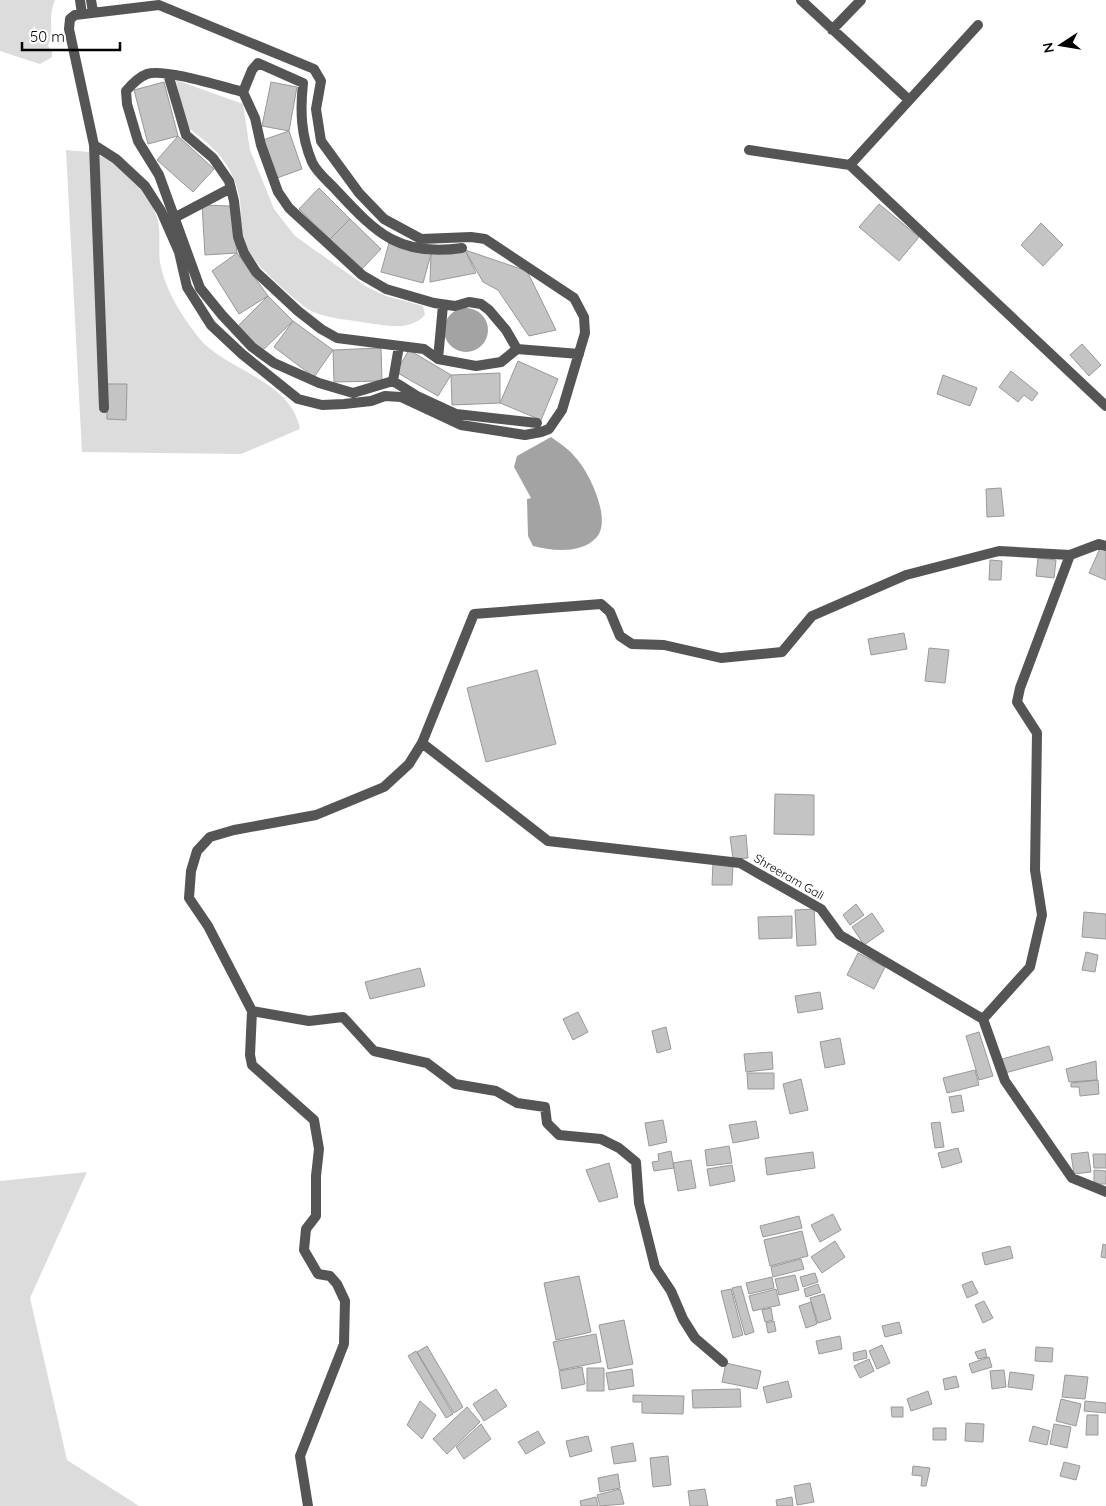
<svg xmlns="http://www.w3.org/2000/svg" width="1106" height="1506" viewBox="0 0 1106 1506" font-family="Quicksand,sans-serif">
  <rect width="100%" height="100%" fill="#fff"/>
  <path fill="#dcdcdc" d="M0,0H55C47,19 55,29 48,46L52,51V57L40,64L0,51Z
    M176,80L243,104L250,150L274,209L295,236L367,287L386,296L423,306L425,315C410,331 388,326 368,323C351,320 332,319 316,313C300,308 248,258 242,242C238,230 242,213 240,200C233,163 214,147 186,126Z
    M66,150C75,151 87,151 96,154C124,166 149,188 157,218C162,233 157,251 161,267C165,286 176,306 187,322C194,331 200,341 209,348C239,373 292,385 300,429L241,454L82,452Z
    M87,1172L30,1298L67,1460L139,1506H0V1181Z"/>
  <path fill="#a3a3a3" d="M444 330a22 22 0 1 1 44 0a22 22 0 1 1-44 0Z
    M551,437C559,443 569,449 575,457C589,471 613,521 596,538C581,554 552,551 533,546L528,536L527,499L531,498L514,467L517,456Z"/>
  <path fill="#c4c4c4" stroke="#999" d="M164,82L178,136L148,144L134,90Z
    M271,82L297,87L289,131L262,126Z
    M289,131L302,169L277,178L263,140Z
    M178,136L214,169L193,192L157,160Z
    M319,188L350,219L330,239L299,209Z
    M879,204L919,237L899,261L859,227Z
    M202,205L230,206L237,253L205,255Z
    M350,219L381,249L361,270L330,239Z
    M1041,223L1063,245L1043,266L1021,245Z
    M389,243L431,254L423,283L381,272Z
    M465,250L527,271L556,330L529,336L498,290L483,282Z
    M465,250L476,273L430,282L431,254Z
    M237,253L268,296L239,314L212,271Z
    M268,296L293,321L261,352L237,327Z
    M293,321L333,350L314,377L274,347Z
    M1082,344L1101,365L1089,376L1070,355Z
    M381,348L382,381L334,382L333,350Z
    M409,350L451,375L438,396L396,372Z
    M518,361L558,379L541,420L500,403Z
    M1011,371L1038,393L1032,401L1024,395L1018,402L999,387Z
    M500,373V403L452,405L451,375Z
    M943,375L977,388L970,406L937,394Z
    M107,384H127L126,420L107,419Z
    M1001,488L1004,516L987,517L986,489Z
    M1101,546L1106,548V580L1089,573Z
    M1038,558L1056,560L1054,578L1036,576Z
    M990,560L1002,561L1001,580H989Z
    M904,633L907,649L871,655L868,639Z
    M929,648L949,650L945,683L925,681Z
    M537,670L556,744L486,762L467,688Z
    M775,794L814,795V835L774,834Z
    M746,835L748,858L733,859L730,837Z
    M713,863H733L732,885H712Z
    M856,904L864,915L850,925L843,915Z
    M814,909L816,945L797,946L795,910Z
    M1084,912L1106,914V939L1082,937Z
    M872,913L884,931L864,945L852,927Z
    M792,916V938L759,939L758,917Z
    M1086,952L1098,955L1095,972L1082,970Z
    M858,953L885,967L874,989L847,975Z
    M420,968L425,986L370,999L365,982Z
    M820,992L823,1009L798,1013L795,996Z
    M578,1012L588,1032L573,1040L563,1019Z
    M666,1027L671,1049L657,1053L652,1031Z
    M979,1032L993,1076L979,1080L966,1036Z
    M840,1038L845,1064L825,1068L820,1042Z
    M1049,1046L1053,1060L1005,1073L1002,1059Z
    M772,1052L773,1069L746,1072L744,1054Z
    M1096,1061L1097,1080L1069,1082L1066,1069Z
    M975,1070L979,1085L947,1093L943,1078Z
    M747,1073H774V1089H748Z
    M801,1079L808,1110L790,1114L783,1084Z
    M1098,1080L1099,1094L1080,1096L1079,1087H1071V1083Z
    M961,1095L964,1111L952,1113L949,1097Z
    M663,1120L667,1142L649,1146L645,1123Z
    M756,1121L759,1138L733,1143L729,1125Z
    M940,1122L944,1147L935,1148L931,1123Z
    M729,1146L732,1163L707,1166L705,1150Z
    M958,1148L962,1162L942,1168L938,1153Z
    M671,1151L674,1168L654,1171L652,1162L659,1161L658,1154Z
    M813,1152L815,1168L767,1175L765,1158Z
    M1088,1152L1091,1172L1074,1174L1071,1154Z
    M1093,1154H1106V1168H1094Z
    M691,1160L696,1188L678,1191L673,1163Z
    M609,1163L618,1197L599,1202L586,1170Z
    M732,1165L735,1181L710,1186L707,1169Z
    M1094,1170L1106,1171V1184H1094Z
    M833,1214L841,1230L820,1242L811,1225Z
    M799,1216L802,1228L763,1237L760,1226Z
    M802,1231L808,1256L770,1266L764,1240Z
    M835,1241L845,1257L822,1273L811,1257Z
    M1103,1244L1106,1245V1258L1101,1257Z
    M1010,1246L1013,1258L985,1265L982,1253Z
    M801,1259L804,1269L773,1277L771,1267Z
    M815,1273L818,1282L803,1287L800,1277Z
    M795,1275L799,1290L779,1295L775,1279Z
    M579,1276L591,1332L556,1340L544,1283Z
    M772,1277L774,1288L749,1294L746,1283Z
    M972,1281L978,1293L967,1298L962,1285Z
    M818,1284L821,1292L806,1297L804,1289Z
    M741,1286L754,1332L745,1335L732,1288Z
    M731,1289L743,1335L733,1338L721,1291Z
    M776,1289L780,1305L753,1311L749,1296Z
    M824,1294L831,1319L818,1323L810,1298Z
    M984,1301L993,1318L983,1323L975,1305Z
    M811,1302L817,1324L806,1328L799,1306Z
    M771,1308L773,1320L765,1322L762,1310Z
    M624,1320L633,1364L608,1369L599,1325Z
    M774,1321L776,1331L768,1333L766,1323Z
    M899,1322L902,1333L885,1337L882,1326Z
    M596,1334L601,1362L559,1370L553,1342Z
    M840,1336L842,1349L819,1354L816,1341Z
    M882,1345L890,1363L877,1369L869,1351Z
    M427,1346L463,1407L454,1413L417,1352Z
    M1036,1347L1053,1348L1052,1362L1035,1361Z
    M985,1349L987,1357L978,1359L975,1352Z
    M866,1350L867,1358L854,1361L853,1353Z
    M416,1351L453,1414L446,1418L408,1356Z
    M989,1357L992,1367L972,1373L969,1364Z
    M869,1359L874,1371L860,1378L854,1366Z
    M726,1363L761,1371L757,1389L722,1382Z
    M582,1367L585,1384L562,1389L559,1371Z
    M587,1368H604V1391H587Z
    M632,1369L634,1386L609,1390L606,1373Z
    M1004,1370L1006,1387L992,1389L990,1371Z
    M1010,1372L1034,1375L1032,1390L1008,1387Z
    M1065,1375L1088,1377L1085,1399L1062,1397Z
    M956,1376L959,1387L945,1390L943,1379Z
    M788,1381L792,1397L767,1403L763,1387Z
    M496,1389L507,1406L484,1421L473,1404Z
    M740,1389L741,1407L693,1408L692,1390Z
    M928,1391L932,1404L911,1411L907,1399Z
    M633,1395L684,1396L683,1414L642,1413V1402H633Z
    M1061,1399L1081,1404L1076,1426L1056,1421Z
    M420,1401L436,1415L422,1439L407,1425Z
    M1085,1401L1106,1403V1413L1084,1411Z
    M467,1407L480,1422L447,1454L433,1439Z
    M891,1407H903V1417H892Z
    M1087,1415H1098V1435H1086Z
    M966,1423L984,1424L983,1442L965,1441Z
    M481,1424L491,1439L464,1459L456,1447Z
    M1054,1424L1071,1427L1067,1448L1050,1444Z
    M1033,1426L1050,1431L1047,1445L1029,1441Z
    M933,1428H946V1440H933Z
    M538,1431L545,1443L526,1454L518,1442Z
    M588,1436L592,1451L570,1457L566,1441Z
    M633,1443L636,1461L614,1464L611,1447Z
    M668,1456L671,1485L653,1487L650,1458Z
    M1064,1462L1080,1466L1076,1480L1060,1476Z
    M913,1466L930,1468L926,1486H921L922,1476L912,1475Z
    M618,1474L620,1488L600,1492L598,1478Z
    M810,1483L814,1502L797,1505L794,1486Z
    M620,1489L624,1504L600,1506L597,1495Z
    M705,1489L708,1506H690L688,1491Z
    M596,1497L598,1506H581L580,1501Z
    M792,1497L793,1506H777L776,1500Z"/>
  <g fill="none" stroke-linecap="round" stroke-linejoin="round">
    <path stroke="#555" stroke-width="10" d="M80,0L82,14
      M91,0L93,12
      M801,0L909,100
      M978,25L850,165L1106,406
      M832,30L861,0
      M168,74L186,135L213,158L229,181L234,201L238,237L244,253L256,272L298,311L321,329L337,338L424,349L438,359L476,366L501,362L517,349L579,354
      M243,92L255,118L261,145L278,192L289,208L362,275L386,289L434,303L455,306L469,302L481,304L489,310L506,330L517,349
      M94,145L116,159L145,186L161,211L179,252L187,287L211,325L242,354L298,399L322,405L344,404L371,401L385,396L401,397L461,425L525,435L541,432L549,429L562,410L585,333L584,317L574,298L485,239L471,237L421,239L384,219L359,193L321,141L316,109L321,81L314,69L159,5L75,15L70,19L69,29L94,145L104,408
      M749,150L850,165
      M174,218L231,188
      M399,346L393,381L417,396L456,414L537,423
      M438,359L443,305
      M393,381L353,393L319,383L274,363L252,347L222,315L200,288L159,175L138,141L127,104L126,91C132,84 139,77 147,74C164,68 223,87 243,92L252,70L258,63L303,83C300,111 301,136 312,162C317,173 330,183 337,191C377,234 400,257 462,248
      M422,743L548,841L740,863L821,909L840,935L983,1019L1005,1081L1072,1178L1106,1192
      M252,1011L250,1055L252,1065L314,1120L319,1149L316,1176V1216L306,1229L304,1250L318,1274L330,1276L337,1284L345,1301L344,1344L300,1456L308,1506
      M983,1019L1030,967L1042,915L1035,870L1037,733L1017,702L1020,688L1070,555
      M723,1362L695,1338L683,1319L671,1291L655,1267L639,1203L636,1162L619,1148L601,1139L559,1135L547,1123L545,1107L517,1103L496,1091L455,1084L427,1063L374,1051L343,1017L309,1021L252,1011L208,926L189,898L191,871L197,851L210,837L234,830L316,815L384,787L409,764L422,743L474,614L601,604L610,612L620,636L632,644L664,645L721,658L782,652L812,616L906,575L999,551L1070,555L1099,544L1106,546"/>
  </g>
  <g text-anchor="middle" stroke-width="4.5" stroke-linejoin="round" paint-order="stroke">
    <g font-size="12" fill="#000" stroke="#fff">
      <text transform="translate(789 877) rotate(30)" y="4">Shreeram Gali</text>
    </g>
  </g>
  <g transform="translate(1061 45) rotate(258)" stroke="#ffffff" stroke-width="4" paint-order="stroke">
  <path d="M0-4L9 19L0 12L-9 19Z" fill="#000000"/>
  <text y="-8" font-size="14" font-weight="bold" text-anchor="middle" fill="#000000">N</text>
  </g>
  <path d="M22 42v8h98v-8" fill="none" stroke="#000000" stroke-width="2.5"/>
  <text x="30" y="42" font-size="15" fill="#000000" stroke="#ffffff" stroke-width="4" paint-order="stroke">50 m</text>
</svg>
